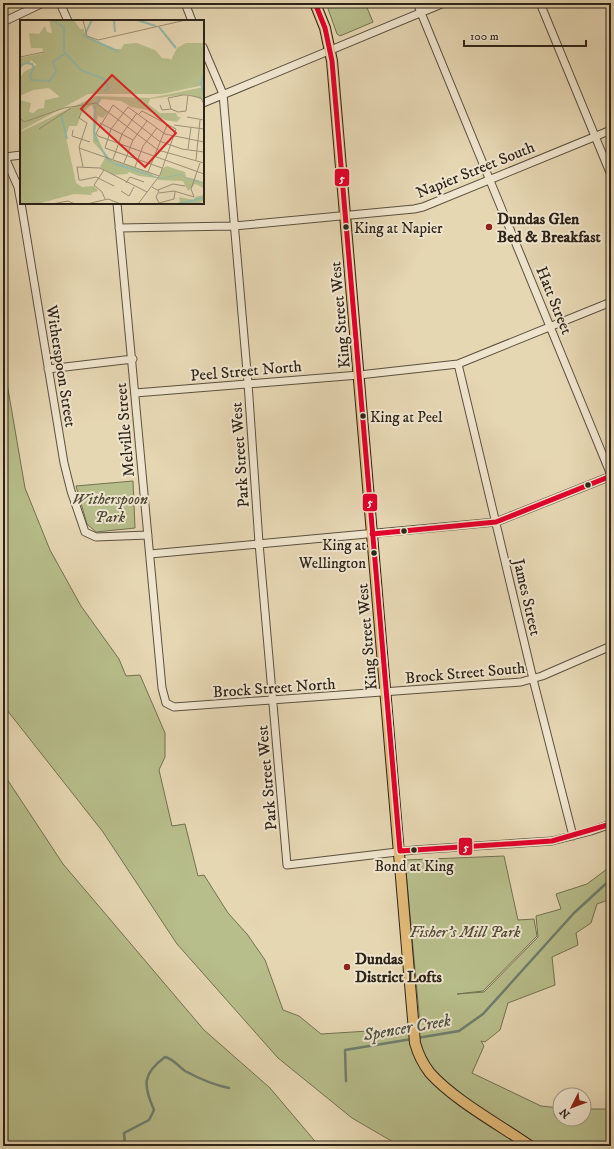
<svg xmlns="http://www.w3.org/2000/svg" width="614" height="1149" viewBox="0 0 614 1149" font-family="'IM FELL DW Pica',serif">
  <rect width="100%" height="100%" fill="#e6d7b3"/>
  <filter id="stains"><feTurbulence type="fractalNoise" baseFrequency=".005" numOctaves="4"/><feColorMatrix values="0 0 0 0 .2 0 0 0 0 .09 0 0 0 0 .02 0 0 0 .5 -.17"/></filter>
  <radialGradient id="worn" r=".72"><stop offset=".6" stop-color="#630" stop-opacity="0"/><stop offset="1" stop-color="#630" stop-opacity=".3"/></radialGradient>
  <path fill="#b7be8b" stroke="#727152" d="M326,3H365L373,22L340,36L337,34Z
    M3,360L25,488L50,550L81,606L119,659L126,676L140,675L165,733V757L159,770L172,826L185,824L198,876L204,875L228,913L247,934L265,960L283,1010L299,1016L321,1034L400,1029L420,1024L405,860L504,856L518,920L534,919L537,936L483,991L457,994L484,992L538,937L536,916L561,909L556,894L587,884L611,866V899L597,904L591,923L576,933L578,945L552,957L555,985L508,1003L500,1030L485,1042L481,1041L484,1046L472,1073L541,1106L560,1108V1119H584V1109H611V1146H400L352,1118L278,1058L177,944L103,832L3,705Z
    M133,481L135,528L96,532L87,524L76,486Z
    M3,773L63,864L204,1030L270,1088L319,1146H3Z"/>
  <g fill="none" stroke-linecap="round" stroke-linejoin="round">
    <path stroke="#6d7e6f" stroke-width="2.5" d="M417,1038L459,1031L483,1014L574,913L611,879
      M346,1081L345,1050L412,1039
      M125,1146L124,1133L149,1120L154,1110C143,1085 142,1074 165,1057C174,1059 178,1066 185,1071C198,1078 214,1085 229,1088"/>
    <g stroke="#5b5140" stroke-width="9">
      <path id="minor" d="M60,3L68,21
        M185,3L192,21
        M417,3L611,475
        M540,3L611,175
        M3,22L43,3
        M203,47L223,94L248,383L259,543L287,865L414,850L552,841L591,831L611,824
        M203,103L444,3
        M3,153L18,187L21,203
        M5,157L21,155
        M21,203L64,463L71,491L85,532L96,537L148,535
        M117,203L162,688L166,703L174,707L521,682L542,676L611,646
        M119,228L234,226L414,209L423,207L611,130
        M458,364L533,679L573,836
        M48,369L133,359
        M135,393L359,375L458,364L611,302
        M150,554L496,522L611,476"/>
    </g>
    <g stroke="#2d2419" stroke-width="12">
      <path id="primary" d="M315,3L325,28L332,61L415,1043C418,1054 423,1064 430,1073C454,1100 500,1125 530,1146"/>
    </g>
    <use href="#minor" stroke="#efe5ce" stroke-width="7"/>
    <use href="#primary" stroke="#e3bc7a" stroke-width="10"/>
    <g stroke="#efe5ce" stroke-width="8">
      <path id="bus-1" d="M315,3L325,28L332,61L400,851L552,841L611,824
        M372,534L496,522L611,476"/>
    </g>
    <use href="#bus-1" stroke="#e4002b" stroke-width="5"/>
  </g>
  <g fill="#2d2419" stroke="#efe5ce" stroke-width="1.5">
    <circle cx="346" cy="227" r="3.5"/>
    <circle cx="363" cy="416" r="3.5"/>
    <circle cx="588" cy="485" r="3.5"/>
    <circle cx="404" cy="531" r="3.5"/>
    <circle cx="374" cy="553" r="3.5"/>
    <circle cx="414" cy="850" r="3.5"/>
  </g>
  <g fill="#8f2418" stroke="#efe5ce" stroke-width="1.5">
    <circle cx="489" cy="227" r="4"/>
    <circle cx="347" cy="967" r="4"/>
  </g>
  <g text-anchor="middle" stroke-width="4" stroke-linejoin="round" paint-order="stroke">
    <g font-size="15" fill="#2d2419" stroke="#efe5ce" text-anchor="start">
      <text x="354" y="233">King at Napier</text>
      <text x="370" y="422">King at Peel</text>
      <text x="366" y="550" text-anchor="end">King at<tspan x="366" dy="18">Wellington</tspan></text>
      <text x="414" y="871" text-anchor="middle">Bond at King</text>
    </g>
    <g font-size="16" fill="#2d2419" stroke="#efe5ce">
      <text transform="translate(475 169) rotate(-22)" y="6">Napier Street South</text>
      <text transform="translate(555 300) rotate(68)" y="6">Hatt Street</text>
      <text transform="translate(339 315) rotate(-95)" y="6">King Street West</text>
      <text transform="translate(62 366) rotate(81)" y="6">Witherspoon Street</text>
      <text transform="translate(246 370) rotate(-5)" y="6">Peel Street North</text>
      <text transform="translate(124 430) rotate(-95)" y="6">Melville Street</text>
      <text transform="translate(239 455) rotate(-94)" y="6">Park Street West</text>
      <text transform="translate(528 597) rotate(77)" y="6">James Street</text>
      <text transform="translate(366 637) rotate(-95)" y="6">King Street West</text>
      <text transform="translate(465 672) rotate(-5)" y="6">Brock Street South</text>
      <text transform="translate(274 687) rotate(-4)" y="6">Brock Street North</text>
      <text transform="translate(266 778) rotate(-95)" y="6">Park Street West</text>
    </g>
    <g font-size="16" font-weight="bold" fill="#2d2419" stroke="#efe5ce" text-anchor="start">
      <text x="497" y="224">Dundas Glen<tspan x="497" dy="18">Bed &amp; Breakfast</tspan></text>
      <text x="355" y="964">Dundas<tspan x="355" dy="18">District Lofts</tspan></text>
    </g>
    <g font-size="16" font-style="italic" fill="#504a36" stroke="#efe5ce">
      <text x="110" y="504">Witherspoon<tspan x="110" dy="18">Park</tspan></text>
      <text x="465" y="937">Fisher's Mill Park</text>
    </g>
    <g font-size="17" font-style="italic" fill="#4d5144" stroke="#efe5ce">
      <text transform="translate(407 1027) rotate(-10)" y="6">Spencer Creek</text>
    </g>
  </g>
  <g transform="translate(20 20)">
    <rect width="184" height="184" fill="#e6d7b3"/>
    <path d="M29,0H54L60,9H64V16L96,29H101L104,24L117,23L135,30L142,38L151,39L150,42L157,28L166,23H184V65L142,74H68L0,111V80L11,83L9,92L13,93L18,89L24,88L25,80L40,77L29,68L13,70L0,76V58L4,52L17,45L11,40L10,43L0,46V38L24,33L22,28H11L9,13L19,14L25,6L27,12L32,13ZM184,67L183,80L168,74L130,79L128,84L140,93H156L158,97H161L157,102L145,100L127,90L111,87L101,81L82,79L78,84L88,92L83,98L78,96L75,112L86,136L73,122L74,91L72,85L67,88L61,94L57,106H49L46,117L56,163L62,167L74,166L78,171L71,173L72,175L54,174L17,184H0V112L76,76L130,78ZM85,138L129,152L136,158L119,156L109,152L107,154L93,155L80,147ZM147,146L165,152L166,157L184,162V168L175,164L168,171L163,161L138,160L143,148ZM184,175V180L179,184H156L160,182L159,177L174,180L175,177Z" fill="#b7be8b"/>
    <path d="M77,122L93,143L100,144L140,158L160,154L164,157L177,160L184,164L165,158L160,155L140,159L95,145L86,139Z" fill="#97baa8"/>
    <path fill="none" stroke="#97baa8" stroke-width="2" d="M32,0L44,7V32L61,50L84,59L89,68L84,71M72,0L64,16L99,32M94,0L95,12M117,0L136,6M139,7L156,28M0,47L5,43L12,44L14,48L10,55L11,60L29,61L36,52L33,42L46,33M184,52L181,63L184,77M41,95L47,119M77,122L74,112L75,87L80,79L78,78M157,184L184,178"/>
    <path fill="none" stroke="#9c8f75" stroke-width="1" d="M63,0L67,16L78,20L166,0M0,37L24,32M168,75L166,91L158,92L151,89L148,78L163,75H168L181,78L184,84M140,85L142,90L151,89M61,93L59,98L67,103L59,127L63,147M167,97L184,100M0,98L4,102L44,88L76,83L138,130L184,143M80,103L113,120M154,105L184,109M19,109L51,88M53,110L52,116L70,122M59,128L139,156M168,129L171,107M184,132L162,129L139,121L93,85L76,113L78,116L184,154M93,139L102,114L117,93M176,140L180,100M104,143L113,120L127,101M115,147L123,126L137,108M142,148L85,128L91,109L108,87L145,114L184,122M84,150L74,165L82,172L85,179M128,152L147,105M62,160H59L57,147L80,148L127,172M62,160L76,157L94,166M106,163L110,157L124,162M132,167L139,171L136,177L139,183L154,179L155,172M138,170L153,164L165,166M101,171L109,176L114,167M139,173L154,171L174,177L171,169L180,143M32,184L48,181L55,184M67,184L88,179L101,184M118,184L140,155L156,109L122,91L119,94"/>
    <path fill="#d62828" fill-opacity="0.15" stroke="#d62828" stroke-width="2" d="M92,55L156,113L125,147L61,89Z"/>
    <rect width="184" height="184" fill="none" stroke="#2d2419" stroke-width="2"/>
  </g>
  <g stroke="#efe5ce" stroke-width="1.5">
    <rect x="334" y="168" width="16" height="19" rx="4" fill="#e4002b"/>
    <rect x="362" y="493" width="16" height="19" rx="4" fill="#e4002b"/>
    <rect x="458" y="837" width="15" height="19" rx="4" fill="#e4002b"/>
  </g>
  <g font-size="11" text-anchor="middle" font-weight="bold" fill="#fff">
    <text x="342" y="182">5</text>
    <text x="370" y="506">5</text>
    <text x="466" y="851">5</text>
  </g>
  <rect width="614" height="1149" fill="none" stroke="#e6d7b3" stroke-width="16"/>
  <rect x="4" y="4" width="606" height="1141" fill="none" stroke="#2d2419" stroke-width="2"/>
  <rect x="8" y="8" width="598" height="1133" fill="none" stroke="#2d2419"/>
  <g transform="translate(572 1107) rotate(228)"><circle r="19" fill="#efe5ce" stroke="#a19886"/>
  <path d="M0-3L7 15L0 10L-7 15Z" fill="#8f2418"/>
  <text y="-6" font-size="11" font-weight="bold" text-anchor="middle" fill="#2d2419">N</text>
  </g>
  <path d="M464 40v6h122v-6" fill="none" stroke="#2d2419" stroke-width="2"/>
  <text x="470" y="40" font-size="12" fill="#2d2419" stroke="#efe5ce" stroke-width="3" paint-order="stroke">100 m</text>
  <rect width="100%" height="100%" filter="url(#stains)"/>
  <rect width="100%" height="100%" fill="url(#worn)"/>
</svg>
